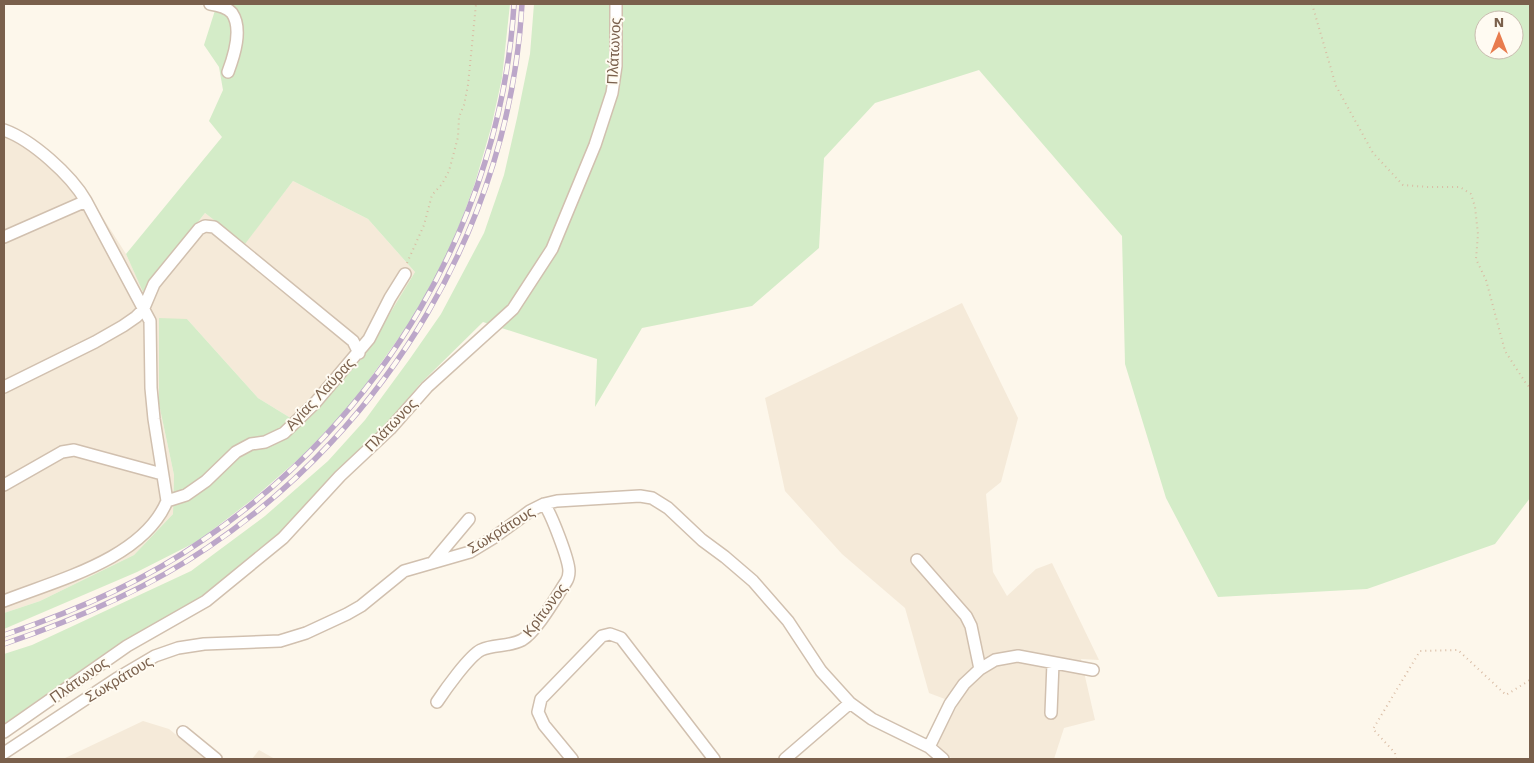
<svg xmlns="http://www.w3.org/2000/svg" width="1534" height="763" viewBox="0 0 1534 763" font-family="'Work Sans',sans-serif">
  <rect width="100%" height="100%" fill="#fdf7eb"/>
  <path fill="#f5ead9" d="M4,125L19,130L72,173L91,199L126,254L143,291L205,213L245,243L293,181L368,219L415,272L364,356L302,425L258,398L187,319L159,404L174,475L173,514L134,555L40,601L4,613Z
    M962,303L1018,418L1001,482L986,494L993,572L1007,596L1036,569L1052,563L1099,660L1081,659L1095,720L1064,728L1054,759H952L937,745L958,704L929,693L905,608L842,554L785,491L765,398Z
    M143,721L169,729L206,759H63Z
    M259,750L275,759H252Z"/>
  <path fill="#d4ecc8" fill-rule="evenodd" d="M217,4H510L502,78L491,128L475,183L462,219L441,268L415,315L352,404L302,456L253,499L198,541L137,572L4,629V613L40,601L134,555L173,514L174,475L159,404V318L187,319L258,398L302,425L364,356L415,272L368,219L293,181L245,244L205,213L143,292L126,254L222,137L209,121L223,90L219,67L204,45Z
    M534,4H1530V498L1495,544L1367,589L1218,597L1166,498L1125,364L1122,236L979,70L875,103L824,158L819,248L752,306L642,328L595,407L597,359L483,322L420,384L387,424L281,531L206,594L154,624L93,662L4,724V654L32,645L191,571L265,516L328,461L365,420L409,360L441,314L484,233L504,175L517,118L530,54ZM1484,20H1514V50H1484Z"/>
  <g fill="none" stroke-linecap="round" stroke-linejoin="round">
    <g stroke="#d1c0af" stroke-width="14">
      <path id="street" d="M210,4C217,5 227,7 232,13C243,29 234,56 228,72
        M4,130C32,140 71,175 86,201L150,321L151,388L154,419L167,501
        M4,237L86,201
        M4,387L95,342L123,326L136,317L143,310L154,284L199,229L205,226L214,227L353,341L359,353
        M4,485L62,452L74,450L162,474
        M917,560L966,616L971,626L980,669L964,684L950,704L929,747
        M433,562L469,519
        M4,601C57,580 143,559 167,501L186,495L206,481L236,452L251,444L265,442L284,433L315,403L369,339L390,298L405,274
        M980,669L995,660L1018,656L1093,670
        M437,702C445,690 469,656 481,650C494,644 509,647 522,640C537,631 556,597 566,582C568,579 569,575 569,571C569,560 551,513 544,504
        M1051,713L1053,663
        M4,732L127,646L206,601L283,538L340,476L390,429L427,387L513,309L552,249L595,145L612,93L616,66V4
        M183,732L216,759
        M4,753L116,679L155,656L178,648L204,644L280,641L306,633L347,614L361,606L404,571L470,552L493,538L530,511L544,504L557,501L640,496L652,498L668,508L702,540L725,557L753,581L788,621L821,671L850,703L872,719L929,747L943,759
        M572,759L544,725L538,712L541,699L602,636L610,634L621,638L714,759
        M785,759L850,703"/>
    </g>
    <path stroke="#d9bca4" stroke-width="2" stroke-dasharray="1 4" stroke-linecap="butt" d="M1312,4L1336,86L1373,153L1403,185L1428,187H1460L1471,194L1475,207L1478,234L1476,259L1486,280L1505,351L1527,385L1530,387
      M407,263L424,225L432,195L442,184L449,171L453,156L458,137L459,117L464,105L468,85L476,4
      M1396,759L1395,753L1373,729L1420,651L1458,650L1506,695L1530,680"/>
    <use href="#street" stroke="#fff" stroke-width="11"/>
    <g stroke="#bca7c9" stroke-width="5.5">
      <path id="rail" d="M4,635C73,612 143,582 203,540C382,419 501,220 514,4
        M4,644C74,620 145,590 207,548C388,427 510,222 522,4"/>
    </g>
    <use href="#rail" stroke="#fffbf2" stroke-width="4" stroke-dasharray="11" stroke-linecap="butt"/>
  </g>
  <g text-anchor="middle" stroke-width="4" stroke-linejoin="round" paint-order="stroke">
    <g font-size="15" fill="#7a604c" stroke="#fffbf2">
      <text transform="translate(614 51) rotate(-87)" y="5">Πλάτωνος</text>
      <text transform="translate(320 394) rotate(-47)" y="5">Αγίας Λαύρας</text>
      <text transform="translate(391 425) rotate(-46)" y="5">Πλάτωνος</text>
      <text transform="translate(501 530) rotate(-32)" y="5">Σωκράτους</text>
      <text transform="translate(545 610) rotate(-53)" y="5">Κρίτωνος</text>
      <text transform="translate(119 679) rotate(-31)" y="5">Σωκράτους</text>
      <text transform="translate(79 680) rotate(-35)" y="5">Πλάτωνος</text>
    </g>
  </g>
  <rect width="1534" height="763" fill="none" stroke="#7a604c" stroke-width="10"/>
  <g transform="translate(1499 35)"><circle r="24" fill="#fffbf2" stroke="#cabdb0"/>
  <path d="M0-4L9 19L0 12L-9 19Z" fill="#e87c4e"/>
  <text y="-8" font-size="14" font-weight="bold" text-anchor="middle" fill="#7a604c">N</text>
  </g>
</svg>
